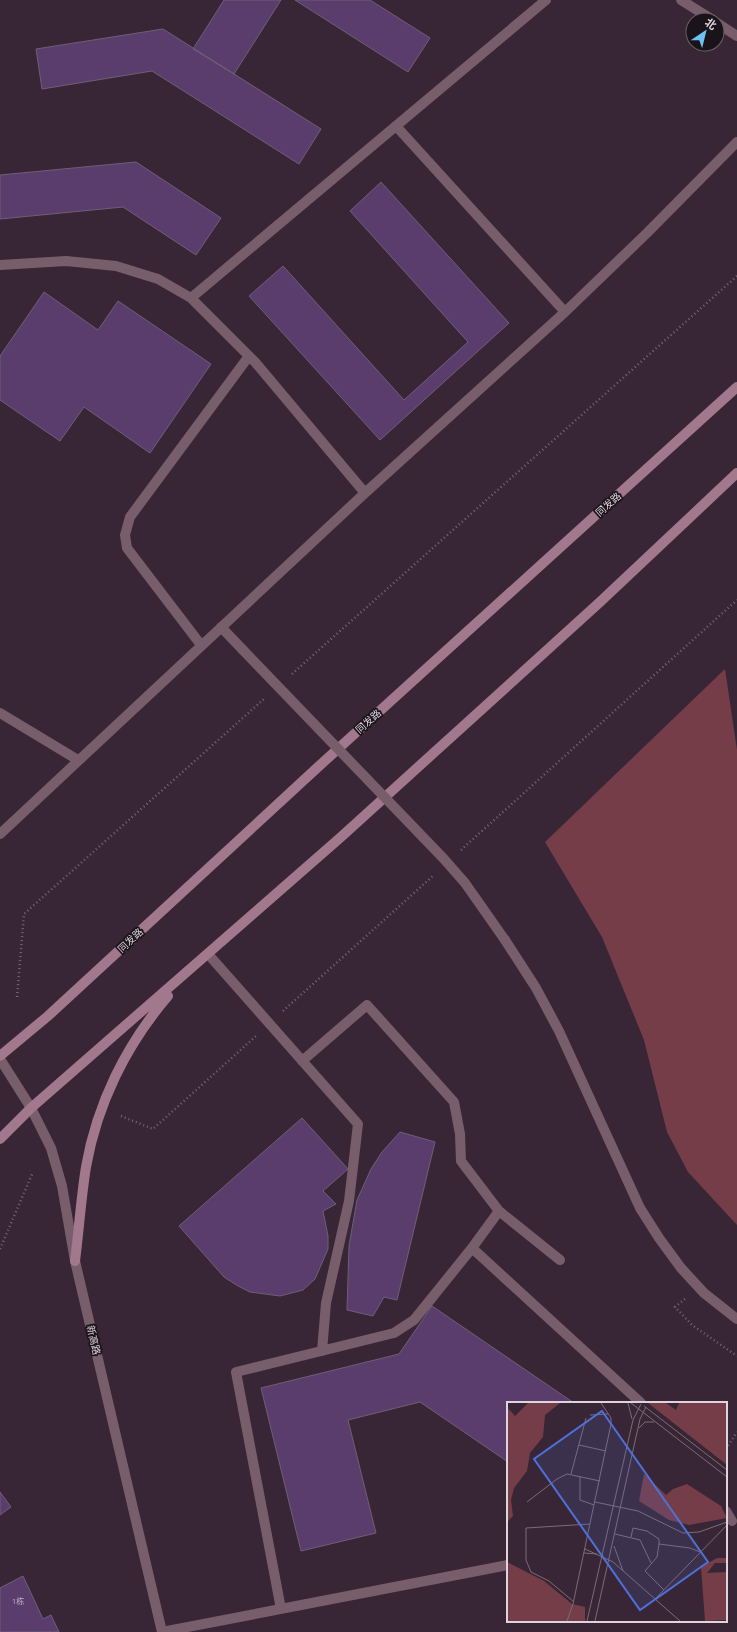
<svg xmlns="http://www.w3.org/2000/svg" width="737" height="1632" viewBox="0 0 737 1632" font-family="'Open Sans','Noto Sans SC',sans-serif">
  <rect width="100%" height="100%" fill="#382636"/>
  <path fill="#753d47" d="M725,669L737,750V1225L688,1172L667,1132L644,1040L602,937L545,842Z"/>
  <path fill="#5a3d6c" stroke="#6d6076" d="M224,0H281L234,74L193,49Z
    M295,0H370L430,38L408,72Z
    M163,29L321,129L299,164L152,71L42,89L36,49Z
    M136,162L221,218L196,255L123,207L0,219V175Z
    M381,182L509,323L380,440L249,296L283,266L404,400L468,342L350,211Z
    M44,292L98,330L118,301L211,364L150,453L84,407L60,441L0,400V356Z
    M302,1118L348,1169L323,1191L336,1204L323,1211L328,1236V1249L315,1279L303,1290L280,1296L250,1292L238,1286L224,1277L179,1226Z
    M400,1132L435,1142L397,1300L384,1297L373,1316L347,1310L349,1246L357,1200L371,1169L382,1152Z
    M432,1306L574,1403H508V1462L420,1402L348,1420L376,1533L301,1551L261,1388L399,1354Z
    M0,1492L11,1507L0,1515Z
    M23,1576L43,1619L51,1615L59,1632H0V1588Z"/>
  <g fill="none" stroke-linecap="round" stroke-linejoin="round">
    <path stroke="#776775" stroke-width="2.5" stroke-dasharray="1 3" stroke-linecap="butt" d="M292,674L737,276
      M461,850L737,600
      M17,997L24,914L264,699
      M283,1011L434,875
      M121,1116L153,1129L256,1036
      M0,1249L33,1172
      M685,1299L675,1307L692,1325L737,1356
      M726,1449L737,1432"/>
    <path stroke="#785e6a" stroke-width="10" d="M681,0L713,20
      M717,23L737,36
      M396,126L565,312
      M0,265L66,261L116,266L158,279L191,298L255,362L365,493
      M191,298L546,0
      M221,627L242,649
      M201,645L127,548L125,535L130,517L249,356
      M0,713L78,760
      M0,834L365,493L565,312L647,233L737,142
      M505,940L536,988L559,1031L640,1208L659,1238L681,1268L704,1293L737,1319
      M208,954L358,1124L349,1201L326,1303L322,1351
      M302,1061L367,1005L454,1102L460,1134L461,1161L499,1211L472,1248
      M499,1211L560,1260
      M726,1511L732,1521
      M281,1609L236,1372L394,1333L414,1320L472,1248L641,1403
      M162,1632L508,1565"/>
    <path stroke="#785e6a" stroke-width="10" d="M0,1059L31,1108L51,1148L62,1186L75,1261L162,1632"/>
    <path stroke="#a2798c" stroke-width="10" d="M0,1056L48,1016L318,767L737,387
      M0,1139L31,1108L341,837L600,602L737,473
      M75,1261C79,1230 81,1198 86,1167C97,1104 126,1045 168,996"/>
    <path stroke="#785e6a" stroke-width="10" d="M242,649L444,859L465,883L505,940"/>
  </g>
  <g text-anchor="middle" stroke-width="3.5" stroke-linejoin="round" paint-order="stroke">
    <g font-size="8" fill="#beaec1">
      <text x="18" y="1604">1栋</text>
    </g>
    <g font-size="10" fill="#dfd4dd" stroke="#1a1319">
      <text transform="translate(608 504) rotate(-42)" y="4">同发路</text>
      <text transform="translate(368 721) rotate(-42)" y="4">同发路</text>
      <text transform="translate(130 940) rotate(-43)" y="4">同发路</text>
      <text transform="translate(94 1340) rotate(77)" y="4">新高路</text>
    </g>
  </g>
  <g transform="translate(507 1402)">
    <rect width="220" height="220" fill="#382636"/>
    <path d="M21,1H53L38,13L36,35L23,51L20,69L7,86L4,98L6,114L0,120V5L8,14ZM141,1H159L169,8L172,1H220V63ZM137,72L159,93L166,87L180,82L214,104L220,116L182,123L162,118L132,99ZM210,156H220V161H208L200,171L220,170V218L198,219L194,165ZM0,160L37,179L65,202L78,205V219H0Z" fill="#753d47"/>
    <path fill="none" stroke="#7b6c79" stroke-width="1" d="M121,1L125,17M124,1L220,75M137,4L220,68M83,13L101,12M132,26L138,20H147M72,43L99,49M64,72L79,16M73,74V98L87,103M20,100L50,77L60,72L93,79M88,100L131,109L176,131L192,130L220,120M108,132L133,138L144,161M124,135L126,126L140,129L152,137V142M107,144L116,169M78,147L106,160L173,219M77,151L90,152M157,188L138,169L150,155L152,142L183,146L193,150M148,197L220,123M67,200L42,179L24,170L19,158V126L83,122M60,219L66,202L104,22V16L94,1M80,219L126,18L134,2M88,219L133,17L139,5"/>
    <path fill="#4e70d9" fill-opacity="0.15" stroke="#4e70d9" stroke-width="2" d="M95,9L201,160L133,208L27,57Z"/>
    <rect width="220" height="220" fill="none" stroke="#dfd4dd" stroke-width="2"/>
  </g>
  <g transform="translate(705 32) rotate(35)"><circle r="19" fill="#1a1319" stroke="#696067"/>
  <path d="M0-3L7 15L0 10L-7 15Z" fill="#6dc2f3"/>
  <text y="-6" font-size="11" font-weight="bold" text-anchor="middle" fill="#dfd4dd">北</text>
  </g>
</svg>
